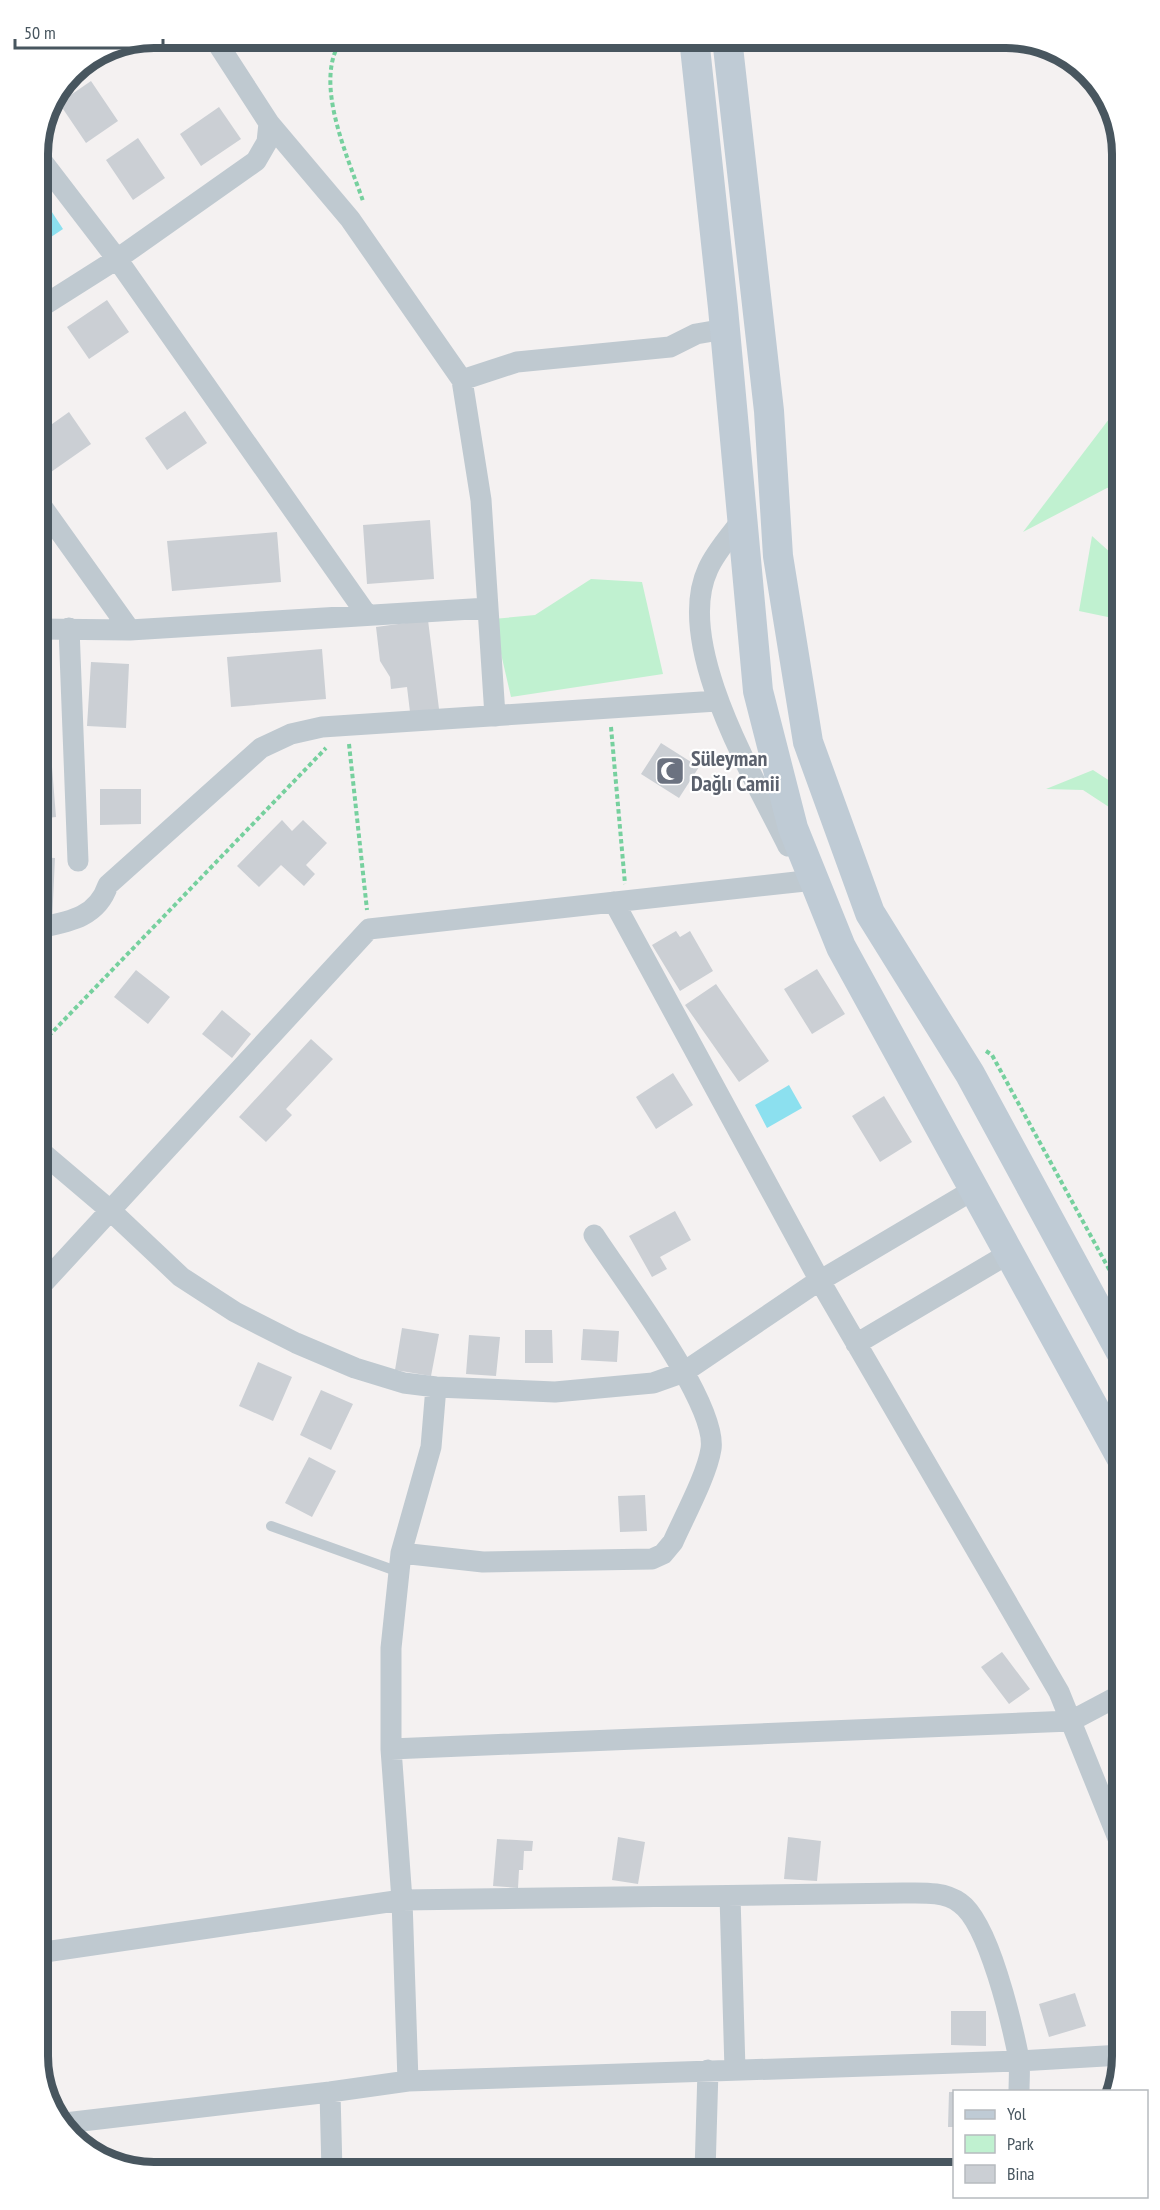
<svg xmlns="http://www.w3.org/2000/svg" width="1160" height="2210" viewBox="0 0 1160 2210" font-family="'PT Sans Narrow',sans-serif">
  <rect width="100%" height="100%" fill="#f4f1f1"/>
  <path fill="#c0f1d0" d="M1122,216V286L1109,243Z
    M1122,402V485L1107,488L1023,532Z
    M1092,536L1122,563V620L1079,611Z
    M591,579L642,582L663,674L511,697L493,619L535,615Z
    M1122,751V805L1112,809L1083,790L1046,789L1093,770L1113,783V754Z"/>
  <path fill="#8ce0ef" d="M48,206L63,229L48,239L38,223V213Z
    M789,1085L802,1108L767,1128L755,1105Z"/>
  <path fill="#cbcfd4" d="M91,81L118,121L86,143L59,103Z
    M219,107L241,139L201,166L180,134Z
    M138,138L165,178L133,200L106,160Z
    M107,300L129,332L89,359L67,327Z
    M185,411L207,443L167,470L145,438Z
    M69,412L91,444L51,472L38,452V434Z
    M430,520L434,579L367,584L363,525Z
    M277,532L281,582L172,591L167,541Z
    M428,620L439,709L410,712L407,687L391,689L390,677L380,661L376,627Z
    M322,649L326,699L231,707L227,657Z
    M91,662L129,664L126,728L87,726Z
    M661,743L699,767L679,798L641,774Z
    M52,767L56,817L38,819V768Z
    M100,789H141V824L100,825Z
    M282,820L292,831L303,820L327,843L306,865L315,874L304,886L281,865L259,887L237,866Z
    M38,857L55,858L52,922H38Z
    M676,931L680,937L690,931L713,971L680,991L652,945Z
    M817,969L845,1014L812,1034L784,989Z
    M136,970L170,997L148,1024L114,997Z
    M716,984L769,1061L739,1082L685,1005Z
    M222,1010L251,1034L232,1058L202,1034Z
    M311,1039L333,1059L286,1109L292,1115L266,1142L239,1117Z
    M673,1073L693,1105L656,1129L636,1097Z
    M884,1096L912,1142L880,1162L852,1116Z
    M675,1211L691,1240L660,1257L667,1269L652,1277L629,1236Z
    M402,1328L439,1334L431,1376L395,1370Z
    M583,1329L619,1331L617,1362L581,1360Z
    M525,1330H552L553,1363H525Z
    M469,1335L500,1337L496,1376L466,1374Z
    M258,1362L292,1377L273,1421L239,1406Z
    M321,1390L353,1404L331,1450L300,1435Z
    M309,1457L336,1471L312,1517L285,1503Z
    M645,1495L647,1531L620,1532L618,1496Z
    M1002,1652L1030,1689L1009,1704L981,1667Z
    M618,1837L645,1842L638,1884L612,1880Z
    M788,1837L821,1841L817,1881L784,1879Z
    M497,1839L533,1841L532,1851H524L523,1870H519L518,1888L493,1886Z
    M1075,1993L1086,2026L1049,2037L1039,2004Z
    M951,2011H986V2046L951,2045Z
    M949,2092H954V2127H948Z"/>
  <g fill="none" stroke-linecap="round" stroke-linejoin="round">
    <path stroke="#76d09e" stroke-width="4" stroke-dasharray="4.5 3" stroke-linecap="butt" d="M343,38C311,79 348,157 363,201
      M611,727L625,884
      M349,744L367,910
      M38,1047L326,748
      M986,1051L992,1055L1122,1293"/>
    <path stroke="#bfc9d0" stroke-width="10" d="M271,1526L399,1572"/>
    <path stroke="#bfc9d0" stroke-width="21" d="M269,123L350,219L462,380L481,500L495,716
      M38,156L117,259L367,615
      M38,309L117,259L256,161L267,142L269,123L214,38
      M462,380L517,362L670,347L696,334L725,329
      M38,501L130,630
      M742,520C731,535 716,551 708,569C673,644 754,777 788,846
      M69,628L78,861
      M38,629L130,630L488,608
      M614,902L820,1281L1059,1692L1122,1848
      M38,928C68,922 97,918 108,885L261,748L291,734L322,727L717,701
      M38,1149L111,1211L181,1277L235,1312L296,1343L355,1368L404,1383L436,1387L555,1392L653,1383L684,1372L811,1286L973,1190
      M38,1289L369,929L805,881
      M856,1344L1008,1254
      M401,1553L483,1562L652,1559L663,1554L673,1542C684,1517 707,1475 711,1449C718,1404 621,1277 594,1235
      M391,1749L1071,1721L1122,1694
      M730,1896L735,2070
      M38,1953L402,1900L903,1893C921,1893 944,1891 960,1903C989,1923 1012,2024 1019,2059C1020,2070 1019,2081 1019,2092
      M408,2081L402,1900L391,1749V1648L401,1553L431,1447L436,1387
      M330,2092L332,2172
      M65,2123L330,2092L408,2081L1019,2061L1122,2055
      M705,2172L708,2070"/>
    <path stroke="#bfcbd5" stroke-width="30" d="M694,38L723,308L758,691L793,828L841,947L1122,1459
      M727,38L769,411L778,556L808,742L870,913L970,1074L1122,1354"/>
  </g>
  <defs>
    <g id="mosque-square" transform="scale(1.5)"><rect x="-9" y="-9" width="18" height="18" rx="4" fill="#6b7280" stroke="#fff"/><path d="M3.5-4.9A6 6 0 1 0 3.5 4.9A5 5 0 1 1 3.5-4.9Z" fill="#fff"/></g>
  </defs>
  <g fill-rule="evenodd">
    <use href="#mosque-square" x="670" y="771"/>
  </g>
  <g text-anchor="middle" stroke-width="4.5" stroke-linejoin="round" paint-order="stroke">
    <g font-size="22" font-weight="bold" fill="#5b616d" stroke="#fff" text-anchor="start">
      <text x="691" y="766">Süleyman<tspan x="691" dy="25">Dağlı Camii</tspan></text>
    </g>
  </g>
  <path d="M0 0H1160V2210H0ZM154 48H1006A106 106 0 0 1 1112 154V2056A106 106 0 0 1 1006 2162H154A106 106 0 0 1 48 2056V154A106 106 0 0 1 154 48Z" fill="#fff" fill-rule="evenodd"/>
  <path fill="none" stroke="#48565f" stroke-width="8" d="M154 48H1006A106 106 0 0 1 1112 154V2056A106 106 0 0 1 1006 2162H154A106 106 0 0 1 48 2056V154A106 106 0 0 1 154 48Z"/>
  <rect x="953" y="2090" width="195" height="108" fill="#ffffff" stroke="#b6bbbf" stroke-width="1.5"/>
  <rect x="965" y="2110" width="30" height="9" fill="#bfcbd5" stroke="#b6bbbf" stroke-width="1.5"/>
  <text x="1007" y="2120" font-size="18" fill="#48565f">Yol</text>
  <rect x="965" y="2135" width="30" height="18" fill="#c0f1d0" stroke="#b6bbbf" stroke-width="1.5"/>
  <text x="1007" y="2150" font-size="18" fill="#48565f">Park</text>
  <rect x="965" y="2165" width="30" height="18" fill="#cbcfd4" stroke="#b6bbbf" stroke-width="1.5"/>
  <text x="1007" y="2180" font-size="18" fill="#48565f">Bina</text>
  <path d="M15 39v9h148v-9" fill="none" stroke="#48565f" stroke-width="3"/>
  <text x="24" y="39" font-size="18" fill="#48565f" stroke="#ffffff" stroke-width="4.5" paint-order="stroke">50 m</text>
</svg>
